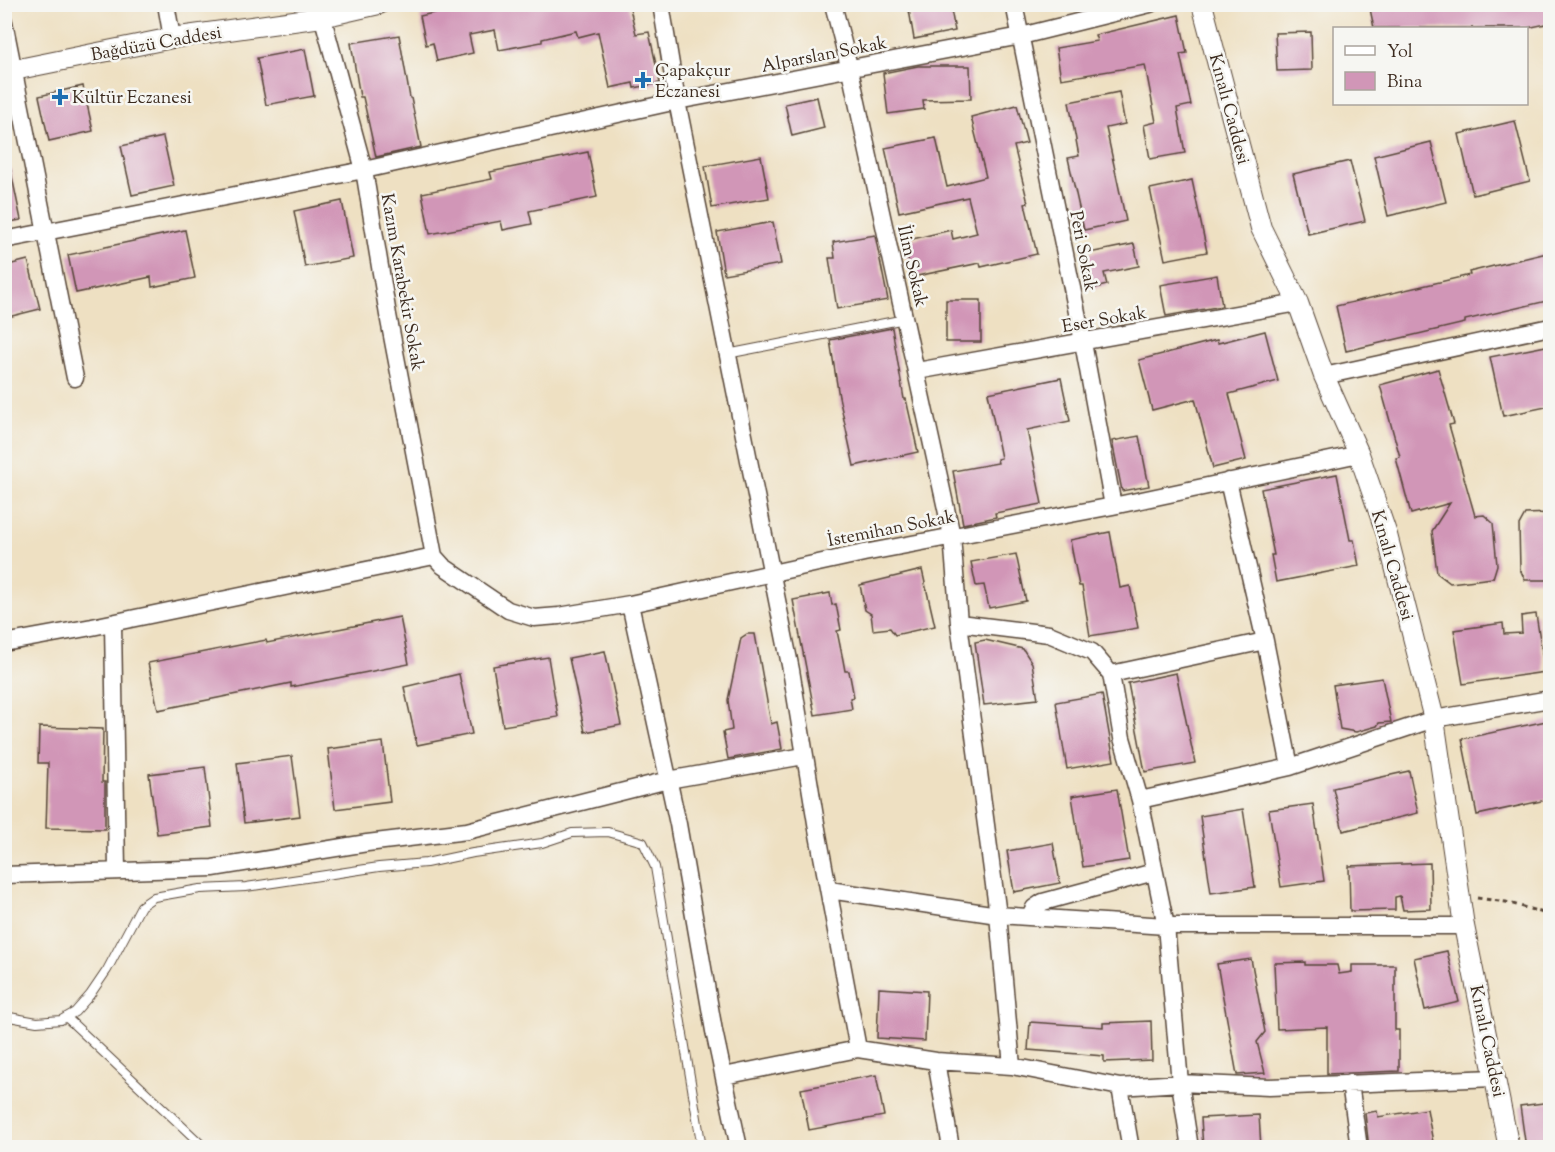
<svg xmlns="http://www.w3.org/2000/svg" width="1555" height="1152" viewBox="0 0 1555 1152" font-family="'Sorts Mill Goudy',serif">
  <rect width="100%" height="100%" fill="#f6f6f2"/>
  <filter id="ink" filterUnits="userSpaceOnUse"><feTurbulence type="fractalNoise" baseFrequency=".0167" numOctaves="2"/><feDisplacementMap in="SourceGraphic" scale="12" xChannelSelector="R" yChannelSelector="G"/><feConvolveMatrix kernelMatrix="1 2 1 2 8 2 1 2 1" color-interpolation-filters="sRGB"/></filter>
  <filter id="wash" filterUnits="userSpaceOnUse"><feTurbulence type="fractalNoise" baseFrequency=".008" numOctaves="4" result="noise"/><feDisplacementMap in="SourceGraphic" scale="24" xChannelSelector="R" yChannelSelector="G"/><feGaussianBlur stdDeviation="1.35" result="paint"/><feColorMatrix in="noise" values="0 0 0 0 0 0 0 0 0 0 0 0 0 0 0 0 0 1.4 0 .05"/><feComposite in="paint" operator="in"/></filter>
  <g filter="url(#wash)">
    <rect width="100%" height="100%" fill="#eee0c2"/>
    <g id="blocks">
      <path fill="#d196b7" d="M474,4H629L636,34L649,32L660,83L634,88L633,83L610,88L598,32L578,37L576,31L542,39V42L499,50L495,30L469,35L473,53L437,61L433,43L426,45L420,16Z
        M908,4H950L955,31L914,39Z
        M1369,4H1551V23L1527,28H1374Z
        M1179,15L1187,53L1180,54L1191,105L1177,108L1185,153L1150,159L1144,125L1156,122L1145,65L1061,79L1056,48L1097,41L1095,35Z
        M1311,32L1312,70L1277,71L1275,33Z
        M399,35L410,98H411L421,147L376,157L363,97H360L351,43Z
        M305,49L314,96L266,105L257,58Z
        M918,66H970L971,99L923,100L924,109L888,114L883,73Z
        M83,86L93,131L49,141L39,96Z
        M1119,92L1125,124L1106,128L1126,221L1084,230L1068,158L1079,156L1069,102Z
        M817,97L824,128L792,136L785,104Z
        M1017,105L1027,143L1014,146L1028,203L1025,204L1037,254L981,267L980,263L912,277L904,241L951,230L953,239L977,233L968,197L899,212L885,148L936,138L947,187L986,177L971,117Z
        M1515,121L1530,181L1473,195L1459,134Z
        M163,137L174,186L132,195L121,146Z
        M1431,142L1446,202L1388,216L1374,156Z
        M588,152L597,197L529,211L532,224L503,230L501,221L430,234L422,193L492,179L490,172Z
        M761,156L769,198L712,208L705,166Z
        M1350,161L1365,221L1308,234L1293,174Z
        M4,167H10L21,220L4,223Z
        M1192,180L1207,252L1165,260L1150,189Z
        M342,201L353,258L305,267L294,211Z
        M773,222L781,264L724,274L717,232Z
        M185,230L195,278L152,287L151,277L76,293L68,255Z
        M875,235L888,300L837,309L829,258H835L833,242Z
        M1134,244L1139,266L1104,273L1107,285L1091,289L1084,254Z
        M1551,252V300L1465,320V323L1346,351L1336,306L1470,275L1469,272Z
        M28,260L40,309L4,318V266Z
        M1217,275L1222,306L1166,316L1160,285Z
        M946,300H981V342H946Z
        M892,328L904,399H906L918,452L854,466L839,397L830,340Z
        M1265,331L1278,381L1229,394L1246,460L1213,468L1195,399L1152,410L1139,360L1217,340L1218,343Z
        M1551,345V406L1503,416L1490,357Z
        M1438,369L1454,424L1449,425L1475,516L1484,515L1493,523L1497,565L1493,578L1450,583L1437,573L1432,531L1450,503L1411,514L1396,458L1400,457L1380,385Z
        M1061,378L1070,421L1027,430L1042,504L995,513L996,517L963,524L953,471L998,463L997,459L1001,458L988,393Z
        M1139,436L1149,486L1122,491L1112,441Z
        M1337,474L1350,540H1354L1359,566L1276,582L1271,555H1274L1261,489Z
        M1551,513V580H1525L1520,569L1519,525L1525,514Z
        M1110,532L1120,588L1130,586L1138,628L1090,636L1082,586H1079L1070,540Z
        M1016,554L1026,601L989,608L984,585L976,586L971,562Z
        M922,570L935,626L895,635L890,628L873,630L871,614L865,610L860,585Z
        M830,593L832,605L836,604L841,630L837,631L843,660L845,671H849L854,697L850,698L852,709L815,715L793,600Z
        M1536,614L1545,672L1463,684L1454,630L1503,623L1504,634L1522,633L1521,616Z
        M400,617L409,664L291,687V683L158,710L148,663L266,640L267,643Z
        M747,634H755L771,724L777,722L782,749L728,759L723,732L732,730L728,700L741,638Z
        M985,640L1023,649L1032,663L1038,699L984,705L975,642Z
        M605,651L621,725L585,732L569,658Z
        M548,657L558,717L503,726L493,666Z
        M1176,673L1195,763L1145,772L1128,683Z
        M459,674L472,734L417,745L404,687Z
        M1382,678L1391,722L1379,723L1377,726L1356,732L1340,729L1333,685Z
        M1102,694L1114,761L1067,769L1056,702Z
        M1551,720V799L1477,815L1462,739Z
        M39,727L103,729L102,782H105V829L46,828L48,763H38Z
        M383,742L390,802L335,809L328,749Z
        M292,756L300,816L244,823L237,763Z
        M205,767L212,827L157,834L149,774Z
        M1409,771L1418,813L1343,831L1333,788Z
        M1117,789L1129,860L1083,867L1072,796Z
        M1313,804L1324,881L1281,887L1269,810Z
        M1243,809L1255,887L1211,893L1200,816Z
        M1053,843L1060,883L1014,892L1007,851Z
        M1430,863L1431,909L1403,910L1400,896L1395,897V910L1350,911L1349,866Z
        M1447,951L1459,1002L1425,1010L1414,958Z
        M1251,959L1265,1032L1257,1042L1265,1073L1237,1075L1217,964Z
        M1305,962V965H1337L1339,974L1352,972V965H1395V1030H1399V1071L1327,1074V1027L1277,1029L1274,963Z
        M879,988L927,991L925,1041L877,1038Z
        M1151,1021L1152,1060L1104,1062V1056L1028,1050L1030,1022L1103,1027V1023Z
        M876,1075L884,1116L809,1130L801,1089Z
        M1551,1102V1148H1526L1520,1106Z
        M1427,1109L1434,1148H1369L1365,1113L1377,1111L1378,1117Z
        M1259,1115L1261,1148H1203L1201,1118Z"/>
    </g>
  </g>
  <g filter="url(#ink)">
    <use href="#blocks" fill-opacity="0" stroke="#564537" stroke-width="1.5"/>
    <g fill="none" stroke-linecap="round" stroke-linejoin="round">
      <g stroke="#564537" stroke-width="10">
        <path id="service" d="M727,354L905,319
          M4,1016L37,1022L61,1020L75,1012L90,995L107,970L141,906L154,897L200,889L246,887L379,867L426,863L473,853L542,843L572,833L608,832L643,842L655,867L702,1148
          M66,1017L205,1148"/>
      </g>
      <g stroke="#564537" stroke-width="19">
        <path id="minor" d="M166,4L172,38
          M319,4L364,170L388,315L434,556L443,566L508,610L534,618L559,616L630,604L864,553L1113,506L1359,454
          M661,4L677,101L791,670L817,829L858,1049
          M833,4L850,70L952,536L959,623L998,915L1012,1066
          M1014,4L1082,337L1113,506
          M4,22L75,378
          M4,240L364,170L677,101L1021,36L1150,4
          M917,371L1298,303
          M1324,376L1550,327
          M1228,481L1265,641L1290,767
          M630,604L678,824L714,1031L739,1148
          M113,623L117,871
          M959,623L1049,634L1092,652L1111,674L1265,641
          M4,643L92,627L434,556
          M1111,674L1122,738L1140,800L1166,926L1180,1083L1190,1148
          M1140,800L1290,767L1434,719L1550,699
          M4,875L213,868L367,843L467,831L668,780L804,756
          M829,890L998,915L1166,926H1464
          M1029,917L1034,908L1043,902L1154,872
          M936,1061L951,1148
          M724,1076L858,1049L936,1061L1012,1066L1120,1087L1180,1083L1269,1087L1495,1078
          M1350,1083L1359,1148
          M1120,1087L1130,1144"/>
      </g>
      <g stroke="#564537" stroke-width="22">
        <path id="tertiary" d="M1202,4L1261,228L1298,303L1324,376L1359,454L1387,535L1434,719L1464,926L1509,1148
          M4,72L172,38L322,17L379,4"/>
      </g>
      <path stroke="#564537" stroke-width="3" stroke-dasharray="4.5 4.5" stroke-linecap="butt" d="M1477,898L1506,902L1550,915"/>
      <use href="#service" stroke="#fff" stroke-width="8"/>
      <use href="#minor" stroke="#fff" stroke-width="16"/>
      <use href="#tertiary" stroke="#fff" stroke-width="20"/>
    </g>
  </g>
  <g fill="#1f6fb2" stroke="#f6f6f2" stroke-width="2">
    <path d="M640 71h6v6h6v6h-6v6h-6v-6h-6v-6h6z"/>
    <path d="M57 88h6v6h6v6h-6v6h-6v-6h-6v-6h6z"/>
  </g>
  <g text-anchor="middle" stroke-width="5" stroke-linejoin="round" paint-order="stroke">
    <g font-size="18" fill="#3b2a1e" stroke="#f6f6f2">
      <text transform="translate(156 43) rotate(-10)" y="6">Bağdüzü Caddesi</text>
      <text transform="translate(824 54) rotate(-11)" y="6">Alparslan Sokak</text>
      <text transform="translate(1230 109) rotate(75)" y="6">Kınalı Caddesi</text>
      <text transform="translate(1084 251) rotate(79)" y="6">Peri Sokak</text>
      <text transform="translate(913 266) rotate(77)" y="6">İlim Sokak</text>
      <text transform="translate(403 282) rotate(80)" y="6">Kazım Karabekir Sokak</text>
      <text transform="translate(1104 319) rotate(-10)" y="6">Eser Sokak</text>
      <text transform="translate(891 528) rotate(-11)" y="6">İstemihan Sokak</text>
      <text transform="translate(1393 565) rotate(74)" y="6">Kınalı Caddesi</text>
      <text transform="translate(1488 1041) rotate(78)" y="6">Kınalı Caddesi</text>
    </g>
    <g font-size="18" fill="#3b2a1e" stroke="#f6f6f2" text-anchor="start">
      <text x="655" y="76">Çapakçur<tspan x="655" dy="21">Eczanesi</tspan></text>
      <text x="72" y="103">Kültür Eczanesi</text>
    </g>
  </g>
  <rect width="1555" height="1152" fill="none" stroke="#f6f6f2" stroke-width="24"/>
  <rect x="1333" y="27" width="195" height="78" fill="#f6f6f2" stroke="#aba49d" stroke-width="1.5"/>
  <rect x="1345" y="46" width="30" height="9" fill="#ffffff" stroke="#aba49d" stroke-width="1.5"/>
  <text x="1387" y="57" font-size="18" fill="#3b2a1e">Yol</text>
  <rect x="1345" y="72" width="30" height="18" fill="#d196b7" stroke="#aba49d" stroke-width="1.5"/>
  <text x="1387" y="87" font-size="18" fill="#3b2a1e">Bina</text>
</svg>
